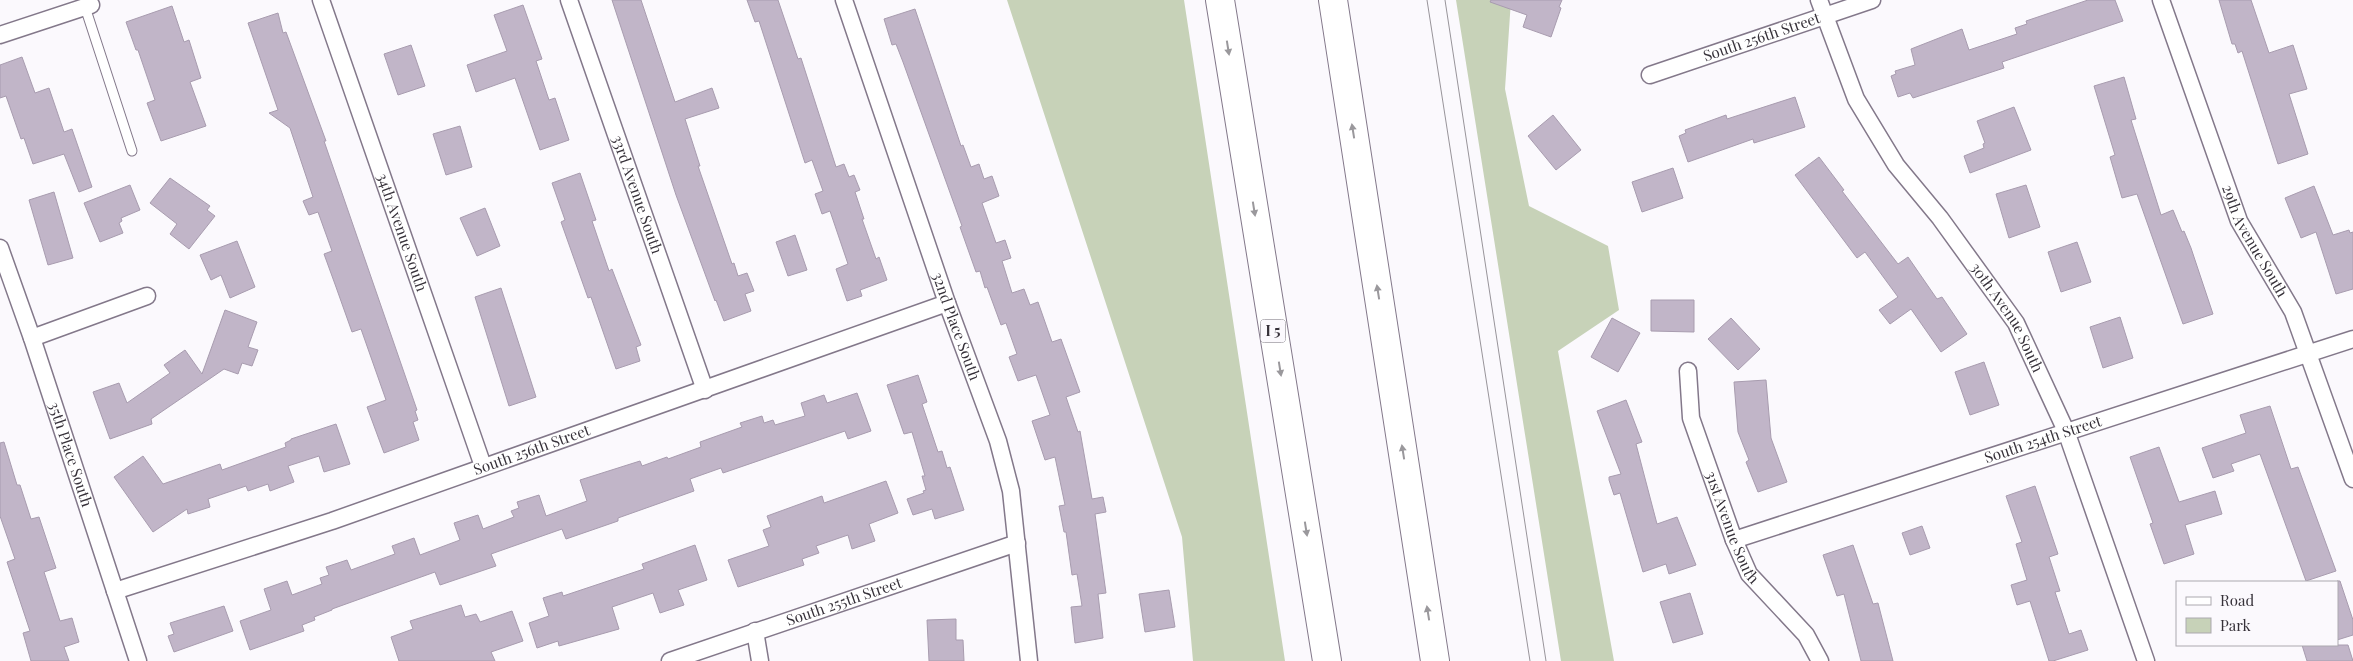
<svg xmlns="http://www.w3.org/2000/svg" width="2353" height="661" viewBox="0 0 2353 661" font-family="'Playfair Display',serif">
  <rect width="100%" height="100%" fill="#fbf9fd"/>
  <path fill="#c7d2b8" d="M1007,0H1184L1285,661H1193L1182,537Z
    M1456,0H1511L1505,89L1529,206L1608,246L1619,310L1558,351L1614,661H1561Z"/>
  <path fill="#c1b5c8" stroke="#a89caf" d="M612,0H641L675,102L712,88L719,108L685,119L700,166H698L732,264L734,263L738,276L747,273L754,291L745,294L751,311L724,321L716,300L715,301L676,195Z
    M747,0H778L798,59L801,58L836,167L844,164L849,177L854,175L860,190L855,192L864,219H862L876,259L879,257L887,280L860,290L862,296L847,301L836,269L848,264L830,211L822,214L815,194L823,191L812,160L805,163L759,21L755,22Z
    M1491,0H1562L1559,7L1561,8L1551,37L1523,27L1527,15L1490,2Z
    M2088,0H2115L2123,21L2002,62L2004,68L1913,98L1910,93L1898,97L1891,76L1896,74L1895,71L1915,65L1911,49L1962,29L1969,50L2017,34L2015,28L2027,24L2026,21Z
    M2219,0H2251L2269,53L2293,45L2307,89L2289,94L2308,154L2278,164L2242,51L2238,53L2235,44H2232Z
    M523,5L542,59L536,61L549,100L555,98L569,140L540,150L515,78L476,92L467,65L507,51L494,15Z
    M172,6L184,42L189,40L201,78L190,82L206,126L161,141L147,103L155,100L138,50H136L126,22Z
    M915,9L961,146L963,145L971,167L979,164L984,179L992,176L999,196L982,203L996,243L1005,240L1011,258L1002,261L1012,293L1024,289L1030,305L1038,302L1052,342L1061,339L1080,392L1066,397L1078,432L1080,431L1092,499L1103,497L1106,512L1095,514L1106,593L1098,594L1103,638L1075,643L1071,607L1082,606L1077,574L1072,575L1066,532H1064L1059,506L1065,505L1055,457L1045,460L1032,421L1050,415L1036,375L1018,381L1009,357L1017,354L1006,323L1001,325L987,287L985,288L980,271L976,272L960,227L962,226L903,62L896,44L892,45L884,19Z
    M278,13L283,33L286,32L326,141H324L417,410L415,411L418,420L413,422L419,440L384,453L367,407L386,400L361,329L352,332L336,287L324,254L332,251L318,212L309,215L303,201L313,197L290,128L269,113L278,110L248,23Z
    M411,45L425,86L398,95L384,54Z
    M22,57L35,93L49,88L64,132L72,129L92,187L79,192L64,154L33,164L24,138L21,139L6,96L0,98V65Z
    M2124,77L2136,119L2131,120L2161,215L2173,210L2182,232L2184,231L2191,248L2213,314L2183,324L2137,194L2122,198L2110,157L2115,155L2094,86Z
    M1795,97L1805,127L1754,143L1753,139L1688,162L1679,136L1686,133L1685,130L1726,115L1727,119Z
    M2014,107L2031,150L1970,173L1964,156L1984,148L1983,144L1985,143L1977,121Z
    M1553,115L1581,150L1556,170L1528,136Z
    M460,126L472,167L446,175L433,134Z
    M1819,157L1844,190L1842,191L1898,264L1908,257L1937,299L1942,297L1967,334L1941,352L1911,309L1890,324L1879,310L1898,297L1865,252L1857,258L1795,175Z
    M1673,168L1683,198L1642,212L1632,182Z
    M580,173L596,220L592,221L609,271L612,269L641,345L636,347L640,361L616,369L591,297L588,298L561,222L565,220L552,183Z
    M170,178L210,206L207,210L215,216L189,249L170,234L177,224L150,203Z
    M130,185L140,210L121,218L122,221L119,223L123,233L100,242L84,203Z
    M2026,185L2040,227L2009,238L1996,194Z
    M2314,186L2333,235L2349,230L2350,233L2353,232V289L2336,294L2316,232L2301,238L2285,198Z
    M54,192L73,258L48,265L29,200Z
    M485,208L500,246L477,256L460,218Z
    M795,235L807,270L788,276L776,242Z
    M237,241L255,287L230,298L221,275L211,280L200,255Z
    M2077,242L2091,282L2061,292L2048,252Z
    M501,288L536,397L509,406L475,297Z
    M1651,300H1694V332L1651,331Z
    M225,310L257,322L248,347L258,350L252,366L242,363L238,374L224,369L151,419L152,424L110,439L93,392L119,383L127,403L170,373L164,365L185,350L202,374Z
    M2120,317L2133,358L2103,368L2090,327Z
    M1612,318L1640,333L1618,372L1591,357Z
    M1731,318L1760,349L1738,370L1708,339Z
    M1984,362L1999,405L1970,415L1955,372Z
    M918,375L927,402L922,404L938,452L942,451L947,468L950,467L964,510L935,519L932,509L913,515L907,499L924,493L923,491L926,490L922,476H925L912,432L904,434L887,385Z
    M1766,380L1771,438L1787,482L1758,492L1746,462L1749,460L1738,432L1734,382Z
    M857,393L871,431L848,439L845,431L723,473L721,468L690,479L694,491L618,518V521L566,539L562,529L491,554L496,566L440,585L435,572L332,609V610L314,617L315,620L302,625L304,631L250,650L240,621L271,610L264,589L287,581L292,595L322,584L320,578L329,575L326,567L347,560L351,570L395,554L392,546L414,538L420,555L460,540L454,523L478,515L483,529L514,517L511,511L519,508L517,502L539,495L546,516L587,501L580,480L640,461L642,466L667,457L668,459L701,447L700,442L742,427L740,423L762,416L764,423L773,420L775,425L805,416L801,403L824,395L827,403Z
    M1626,400L1642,442L1636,444L1657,524L1677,517L1696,565L1669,574L1666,564L1643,572L1620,493L1614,495L1609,480V477L1621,474L1597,411Z
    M2270,406L2291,469L2298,467L2336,571L2306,581L2260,454L2231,464L2234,471L2213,478L2202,448L2246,433L2240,415Z
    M336,424L350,464L324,472L319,456L288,466L294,482L270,491L268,484L248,491L246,486L208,499L210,507L188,514L187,509L153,532L114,477L143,456L163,484L220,464L222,470L286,447L285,443L291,440V439Z
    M4,442L17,485H20L31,519L39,517L56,568L44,572L60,621L72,618L79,642L64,647L69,661H31L23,633L30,631L7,562L15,559L0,516V443Z
    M2159,447L2179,502L2215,491L2222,514L2185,525L2194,554L2164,564L2150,524L2153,523L2130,457Z
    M886,481L898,513L869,524L875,541L852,549L848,535L816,546L819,553L802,559L804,565L738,587L728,560L769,546L763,530L771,527L767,516L822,496L824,503Z
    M2035,486L2058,554L2049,557L2060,591L2055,592L2069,634L2081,630L2088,650L2053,661H2049L2030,601L2017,605L2011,585L2027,580L2016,544L2022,542L2006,496Z
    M1922,526L1930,548L1910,555L1902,533Z
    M695,545L707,580L678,590L684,605L660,613L653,593L612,607L619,629L559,646L558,641L537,648L529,623L549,616L543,598L562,592L563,596L644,569L642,564Z
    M1853,545L1873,604L1878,603L1893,661H1861L1844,594L1837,596L1823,555Z
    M2337,581H2340L2353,620V635L2337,640Z
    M1169,590L1175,627L1145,632L1139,594Z
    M1690,593L1703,634L1673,643L1660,602Z
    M461,605L465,617L476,614L480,622L512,611L523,641L491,652L495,661H399L391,637L413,629L410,621Z
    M224,606L233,631L174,652L168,636L174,634L170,623Z
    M956,619V640H963L964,661H929L927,620Z
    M2302,645H2348L2353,661H2307Z"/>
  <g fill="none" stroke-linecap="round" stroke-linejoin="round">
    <g stroke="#83788a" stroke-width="11">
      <path id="lane" d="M85,7L132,151"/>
    </g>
    <g stroke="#83788a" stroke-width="19">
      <g id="street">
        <path id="s1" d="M321,0L483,466"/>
        <path id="s2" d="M569,0L705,390"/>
        <path id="s3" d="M844,0L947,303L998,441L1011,491L1029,661"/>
        <path id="s4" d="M1819,0L1856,99L1896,165L1940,218L2016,323L2066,431L2146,661"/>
        <path id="s5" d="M2161,0L2239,221L2293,312L2353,479"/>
        <path d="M0,35L91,5"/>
        <path id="s6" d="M1650,75L1872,0"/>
        <path id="s7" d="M0,248L32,338L138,661"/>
        <path d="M32,338L147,296"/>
        <path id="s8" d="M1688,371L1691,418L1734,540L1749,574L1806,635L1820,661"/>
        <path id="s9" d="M1734,540L2353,339"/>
        <path id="s10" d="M115,591L332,521L947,303"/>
        <path d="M755,631L760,661"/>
        <path id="s11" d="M670,661L1017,543"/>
      </g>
    </g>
    <g stroke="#83788a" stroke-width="30">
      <path id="highway" d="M1220,0L1327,661
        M1333,0L1435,661"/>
    </g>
    <use href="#lane" stroke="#fff" stroke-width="9"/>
    <use href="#street" stroke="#fff" stroke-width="16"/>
    <use href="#highway" stroke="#fff" stroke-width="28"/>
    <path stroke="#98949a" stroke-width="1" d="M1427,0L1530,661
      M1445,0L1546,661"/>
  </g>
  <defs><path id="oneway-solid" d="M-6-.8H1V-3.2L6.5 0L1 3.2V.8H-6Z" transform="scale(1.25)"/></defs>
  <g fill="#9a989c">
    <use href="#oneway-solid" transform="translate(1228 48) rotate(81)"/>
    <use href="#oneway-solid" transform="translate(1353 131) rotate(-99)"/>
    <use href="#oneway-solid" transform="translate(1254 209) rotate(81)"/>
    <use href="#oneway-solid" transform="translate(1378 292) rotate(-99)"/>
    <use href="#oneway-solid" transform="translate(1280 369) rotate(81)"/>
    <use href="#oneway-solid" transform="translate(1403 452) rotate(-99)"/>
    <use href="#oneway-solid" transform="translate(1306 529) rotate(81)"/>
    <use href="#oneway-solid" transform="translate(1428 613) rotate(-99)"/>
  </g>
  <g text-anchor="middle" stroke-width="4" stroke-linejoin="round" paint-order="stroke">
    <rect fill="#fbf9fd" stroke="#716d74" stroke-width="1" x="1260.5" y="319.5" width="25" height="23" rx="4"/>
    <g font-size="14" font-weight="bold" fill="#363139">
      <text x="1273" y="336">I 5</text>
    </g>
    <g font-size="15" fill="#363139" stroke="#fbf9fd">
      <text dy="5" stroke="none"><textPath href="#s6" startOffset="118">South 256th Street</textPath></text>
      <text dy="5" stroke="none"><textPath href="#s2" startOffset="206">33rd Avenue South</textPath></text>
      <text dy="5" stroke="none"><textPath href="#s1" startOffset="246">34th Avenue South</textPath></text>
      <text dy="5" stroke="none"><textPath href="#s5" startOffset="259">29th Avenue South</textPath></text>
      <text dy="5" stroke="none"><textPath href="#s4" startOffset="372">30th Avenue South</textPath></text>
      <text dy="5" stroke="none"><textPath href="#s3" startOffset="345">32nd Place South</textPath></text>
      <text dy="5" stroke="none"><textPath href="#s9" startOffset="325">South 254th Street</textPath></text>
      <text dy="5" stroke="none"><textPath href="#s10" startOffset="440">South 256th Street</textPath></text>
      <text dy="5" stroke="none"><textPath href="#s7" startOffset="218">35th Place South</textPath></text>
      <text dy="5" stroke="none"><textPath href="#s8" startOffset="164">31st Avenue South</textPath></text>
      <text dy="5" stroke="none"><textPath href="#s11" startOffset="184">South 255th Street</textPath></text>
    </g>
  </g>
  <rect x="2176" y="581" width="162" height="65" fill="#fbf9fd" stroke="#aca9af"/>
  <rect x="2186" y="597" width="25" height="8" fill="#ffffff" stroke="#aca9af"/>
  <text x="2220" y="606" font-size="15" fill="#363139">Road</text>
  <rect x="2186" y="618" width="25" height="15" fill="#c7d2b8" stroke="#aca9af"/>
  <text x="2220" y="631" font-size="15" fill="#363139">Park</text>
</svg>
